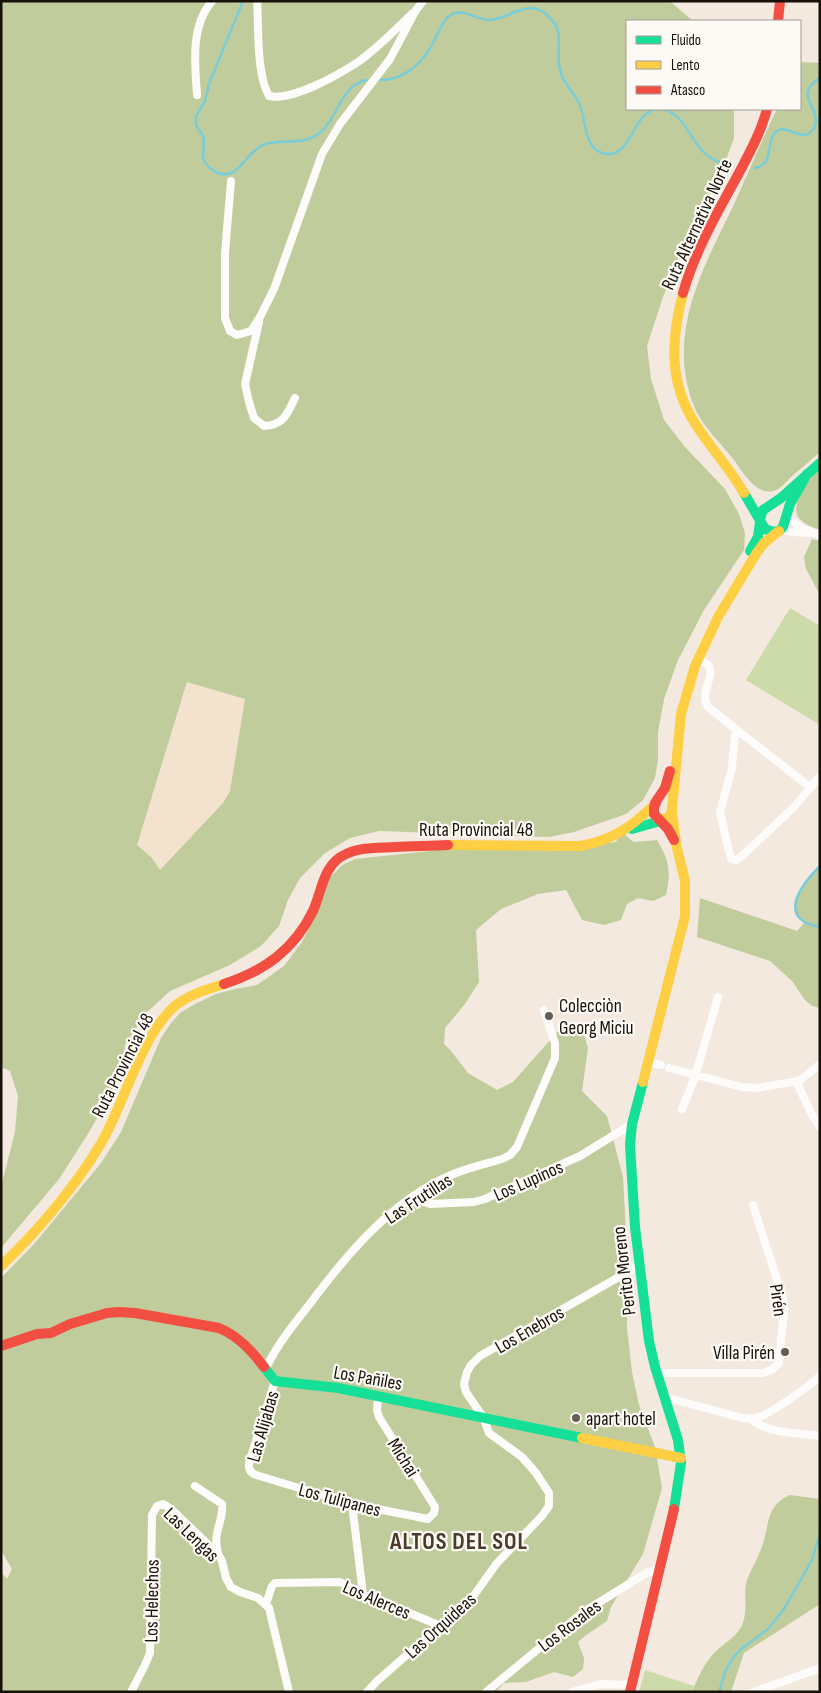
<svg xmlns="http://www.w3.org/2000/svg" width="821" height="1693" viewBox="0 0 821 1693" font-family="'Sofia Sans Condensed',sans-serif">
  <rect width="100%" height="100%" fill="#f3e9de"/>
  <path fill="#f3e2ce" d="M188,681L245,699L231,787L228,795L223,803L160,871L152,858L137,845Z"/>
  <path fill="#cddaaa" d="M790,608L820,626V725L746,680Z
    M645,1670L694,1686L692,1692H639Z"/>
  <path fill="#c0cc9b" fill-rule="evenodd" d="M1,1H667L672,3L693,21H627V109H734V138L718,181L686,240L663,297L647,346L651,379L664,420L685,447L725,489L739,514L745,533L744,550L704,610L678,660L664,699L658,732V760L655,778L643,800L626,814L574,832L549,837L379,831L350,838L325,853L300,878L288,900L279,926L261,946L230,965L170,991L145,1014L125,1045L122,1069L109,1098L86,1137L59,1179L1,1248V1187L15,1132L18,1096L10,1071L1,1067ZM187,682L245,699L230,791L223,803L160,870L152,858L137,845Z
    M800,62L820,63V452C810,461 800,469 791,477C786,482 781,489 773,491C758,495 746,477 739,467C725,446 704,430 694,406C665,333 704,267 735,202C749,171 762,140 777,109H800Z
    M820,468V530C799,523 790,515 801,493C807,483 812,476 820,468Z
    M812,539L820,541V595L806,569L804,557Z
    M621,832L634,842L657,840C670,862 671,871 666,895L653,901L638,898L627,904L621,920L604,925L582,920L566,890L538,894L501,909L476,930L479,982L465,1004L445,1028L444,1044L451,1051L468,1073L497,1090L513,1082L559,1030L574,1032L584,1035L588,1048L582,1091L607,1116L623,1177L628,1271L627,1328L632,1372L639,1405L655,1447L662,1488L643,1554L611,1607L607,1621L586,1635L578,1642L584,1658L583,1669L573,1677L554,1672L526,1682L504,1683L496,1692H1V1572L7,1579L12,1569L1,1550V1278L35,1243L101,1163L121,1132L161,1038L171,1023L180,1013L195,1004L216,994L235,989L257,985L284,966L302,942L315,917L322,897L330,877L344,864L355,859L496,844L609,843L616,842Z
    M820,866V1008L812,1006L805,1000L792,981L770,961L697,937L700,898L797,931L804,923L796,914C793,895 807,879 820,866Z
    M790,1495L820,1499V1604L744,1653L731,1692H692C697,1680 702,1668 710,1658C721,1643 740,1638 744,1619C747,1607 744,1596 746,1584C749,1572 757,1561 761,1549C770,1528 764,1506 790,1495Z"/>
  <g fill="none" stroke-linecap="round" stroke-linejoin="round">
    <path stroke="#78cdd8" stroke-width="2.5" d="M243,1L209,84L205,101L196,116V125L204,138L203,159C208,168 218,176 228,174C240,172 248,152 263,145C284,137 303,148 322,131C339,115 340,87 366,80
      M378,80C405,81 424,62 435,39C439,31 442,22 449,16C463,6 475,20 489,20C504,20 517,7 533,8C539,9 545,13 549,17C566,32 555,52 560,70C563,84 573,91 579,103C587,118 582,154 609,154C632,153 632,116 655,109
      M664,109C694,120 689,156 728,165
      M755,168C776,164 764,140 777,131C789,123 805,147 815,126C821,107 792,95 820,78
      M820,536V556
      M820,866C800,886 776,919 820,927
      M719,1692L725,1672L732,1659L741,1649L768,1629L784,1609L812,1560L820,1533"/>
    <path stroke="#fdfcfa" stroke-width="8" d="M257,1C259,28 256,73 269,96C293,101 338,75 358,62C378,48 395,30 413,13
      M197,95C195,64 190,26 212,1
      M231,181L225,253V318L230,331L237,335L251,331L260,317L274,289L322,154L340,124L390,59L416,10L423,1
      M259,322L245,384L249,402L254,418L264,426C284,425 287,414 295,398
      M786,516L803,529L820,535
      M781,529L791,532L809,533
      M698,658C701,660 705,663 708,665C717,676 697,693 709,708L810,787
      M738,731L735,736L732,768L720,812L730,856L732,859L736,860L740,858L794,807L820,776
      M648,1062L661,1065
      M669,1068L742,1087L756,1088L799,1081L820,1064
      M796,1081L813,1117L820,1127
      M682,1109L695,1077L718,997
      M416,1195L424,1202L430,1204L474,1202L485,1199L580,1156L632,1124
      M266,1368C277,1345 293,1325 309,1305C347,1254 391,1201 451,1175C467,1168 485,1164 502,1159L510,1155L517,1147L555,1058V1043L544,1010
      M657,1373H763L773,1369L779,1363L784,1310L783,1298L753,1205
      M275,1381L249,1463C248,1469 251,1473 256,1475L352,1504L428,1519L434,1513L435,1507L379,1417L377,1410L378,1396
      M664,1397L743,1418C748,1419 753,1419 759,1417C773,1412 808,1387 820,1376
      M751,1419C768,1434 798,1433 820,1436
      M195,1486L222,1504C224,1522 212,1531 218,1553
      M352,1504L363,1594
      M266,1604L272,1586L275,1583L340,1582L363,1594L441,1626
      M131,1692L145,1665L150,1653L152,1515L157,1506L163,1504L171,1509L218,1554L222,1561L226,1578L231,1587L240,1592L258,1598L269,1608L289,1692
      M367,1692L377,1681L472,1598L497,1563L542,1516L549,1506V1493L536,1473L522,1457L489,1433L483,1417L466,1392L464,1384L467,1372L471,1365L480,1356L640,1265
      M486,1692L582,1613L648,1572L659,1570
      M572,1692L601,1684L631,1685
      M754,1692L820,1668"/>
    <path stroke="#16e098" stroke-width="10" d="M744,493L765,529L773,532L779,531L783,527L790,504L807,474
      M760,519L763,510L781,498L820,463
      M750,551L758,537L760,522
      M632,829L664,820
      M643,1082L632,1124L630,1145L635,1227L649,1341L655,1367L678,1440L681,1463L674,1509
      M264,1367L275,1381L338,1388L582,1438"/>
    <path stroke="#ffcf43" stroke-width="10" d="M683,293C671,339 668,383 696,425C711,448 730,469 744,493
      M672,809L681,714L695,666L718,617L756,554L764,543L779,531
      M657,818C665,821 670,818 672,810
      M448,845L580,846C613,840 630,828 654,805
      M643,1082L685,916V881L676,844L672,811
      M1,1266C36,1233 75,1187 100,1145C124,1106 141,1034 176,1005C190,994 208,989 224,984
      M582,1438L681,1458"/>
    <path stroke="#f24e42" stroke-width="10" d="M778,21L780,1
      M683,293C695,251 718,211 739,173C750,152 761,132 767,109
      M655,803L665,788L670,771
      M656,803L654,807V814L668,829L674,840
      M224,984C264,971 294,950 313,911C322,891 323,864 346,854C361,847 378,848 395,847C412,846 430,846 448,845
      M1,1346L37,1334L51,1333L70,1324L107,1313L118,1312L135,1313L219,1328C238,1336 251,1350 264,1367
      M630,1692L674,1509"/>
  </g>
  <g fill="#645d54" stroke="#fdfaf5" stroke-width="2">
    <circle cx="549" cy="1016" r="5"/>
    <circle cx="785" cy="1352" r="5"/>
    <circle cx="576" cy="1418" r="5"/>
  </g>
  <g text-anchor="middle" stroke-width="4.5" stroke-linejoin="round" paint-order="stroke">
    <g font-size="19" fill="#17110a" stroke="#fdfaf5">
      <text transform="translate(696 224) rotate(-65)" y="7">Ruta Alternativa Norte</text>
      <text x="476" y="836">Ruta Provincial 48</text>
      <text transform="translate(122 1065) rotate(-63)" y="7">Ruta Provincial 48</text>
      <text transform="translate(528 1180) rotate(-24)" y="7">Los Lupinos</text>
      <text transform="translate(418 1198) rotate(-33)" y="7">Las Frutillas</text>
      <text transform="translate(623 1271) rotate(-97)" y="7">Perito Moreno</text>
      <text transform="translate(779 1300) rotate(82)" y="7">Pirén</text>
      <text transform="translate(529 1329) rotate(-30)" y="7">Los Enebros</text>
      <text transform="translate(368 1377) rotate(10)" y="7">Los Pañiles</text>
      <text transform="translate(262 1426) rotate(-74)" y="7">Las Alijabas</text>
      <text transform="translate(404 1457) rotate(58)" y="7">Michai</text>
      <text transform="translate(340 1499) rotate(15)" y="7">Los Tulipanes</text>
      <text transform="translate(192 1534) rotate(44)" y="7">Las Lengas</text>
      <text transform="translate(377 1599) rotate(23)" y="7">Los Alerces</text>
      <text transform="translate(151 1601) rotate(-89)" y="7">Los Helechos</text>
      <text transform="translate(440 1625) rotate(-42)" y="7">Las Orquideas</text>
      <text transform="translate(569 1625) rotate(-37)" y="7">Los Rosales</text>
    </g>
    <g font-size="19" fill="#17110a" stroke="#fdfaf5" text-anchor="start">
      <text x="559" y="1012">Colecciòn<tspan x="559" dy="22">Georg Miciu</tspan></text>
      <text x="775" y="1359" text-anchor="end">Villa Pirén</text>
      <text x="586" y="1425">apart hotel</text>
    </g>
    <g font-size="24" font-weight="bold" letter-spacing="1" fill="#4a3c2b" stroke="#fdfaf5">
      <text x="459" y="1549">ALTOS DEL SOL</text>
    </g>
  </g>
  <rect width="821" height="1693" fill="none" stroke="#17110a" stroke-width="5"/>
  <rect x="626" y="20" width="175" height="90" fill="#fdfaf5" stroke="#a19d97"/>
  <rect x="636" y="36" width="25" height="8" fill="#16e098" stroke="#a19d97"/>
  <text x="671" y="45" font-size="15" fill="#17110a">Fluido</text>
  <rect x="636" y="61" width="25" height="8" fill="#ffcf43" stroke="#a19d97"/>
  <text x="671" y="70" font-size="15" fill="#17110a">Lento</text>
  <rect x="636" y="86" width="25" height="8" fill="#f24e42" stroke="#a19d97"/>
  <text x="671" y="95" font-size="15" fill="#17110a">Atasco</text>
</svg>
